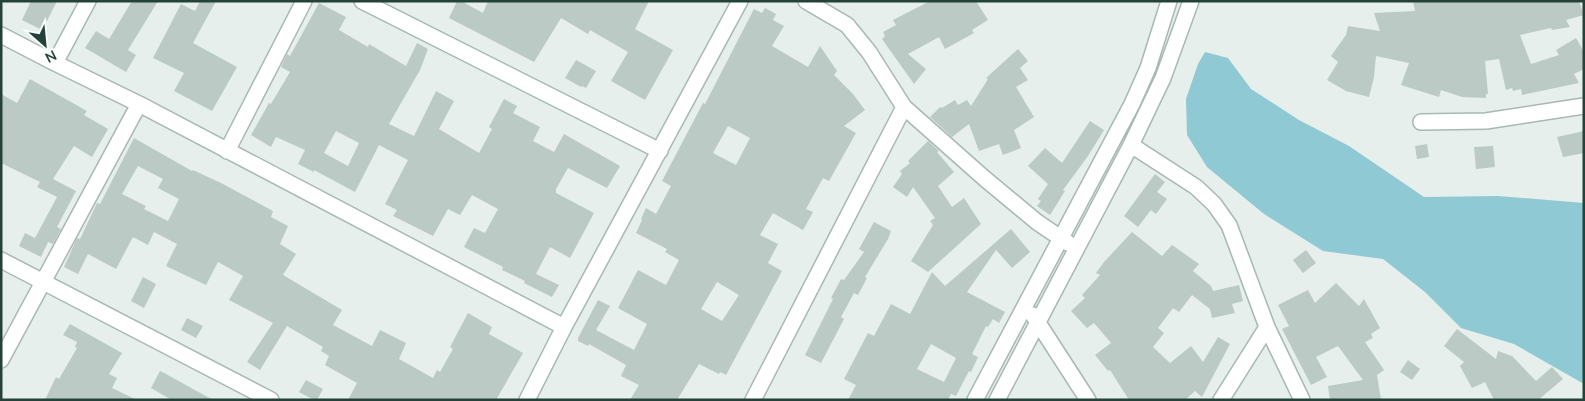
<svg xmlns="http://www.w3.org/2000/svg" width="1585" height="401" viewBox="0 0 1585 401" font-family="'Nunito Sans',sans-serif">
  <rect width="100%" height="100%" fill="#e6efeb"/>
  <path fill="#8ec9d4" d="M1205,52L1228,58L1251,89L1299,120L1349,146L1424,197L1498,196L1584,203V384L1514,344L1461,328L1425,292L1383,259L1323,251L1264,214L1207,167L1187,135L1186,99L1198,64Z"/>
  <path fill="#bbcac4" fill-rule="evenodd" d="M31,1H57L47,21L45,20L40,29L22,20Z
    M132,1H158L128,50L136,55L126,72L85,48L96,31L109,39Z
    M200,1H216L193,43L237,67L212,111L174,91L184,73L153,58L181,4L195,11Z
    M457,1H461L483,13L488,1H649L635,29L673,50L645,100L611,81L628,52L590,30L588,34L561,18L534,62L449,18Z
    M930,1H976L988,20L972,30L974,33L945,49L939,37L908,54L926,69L914,84L882,39L885,36L883,32L896,25L893,20Z
    M1413,1H1579L1584,15L1566,20L1570,27L1552,30L1551,28L1520,35L1531,64L1559,55L1556,50L1576,38L1584,52V69L1574,74L1579,83L1522,95L1521,89L1513,91L1512,88L1506,90L1499,59L1485,61L1488,94H1486V98L1462,97L1441,90L1439,97L1401,85L1409,63L1376,56L1374,77L1369,97L1346,91L1327,80L1338,62L1331,56L1346,35L1348,26L1380,31L1374,13L1415,11Z
    M319,3L346,17L339,30L368,47L369,44L406,66L417,43L428,49L420,70L389,124L414,136L436,91L454,101L439,129L479,153L492,129L489,127L504,99L517,106L513,113L540,127L533,141L554,152L564,134L620,166L607,188L568,168L556,189V193L594,213L570,258L550,247L536,274L559,285L552,297L524,283L525,281L502,270L503,267L464,247L474,228L485,233L498,209L472,195L460,215L448,209L433,236L393,216L397,210L385,204L408,160L379,145L355,192L314,170V172L298,164L305,150L276,137L271,147L251,135L269,103L271,104L290,72L281,67L287,54L290,56ZM336,131L359,143L348,166L324,153Z
    M765,8L776,14L773,20L784,26L772,46L808,67L820,46L837,71L834,75L853,94L865,110L844,126L856,133L829,181L823,178L806,209L813,212L803,230L773,213L760,235L778,244L768,263L782,271L726,375L720,372L719,374L699,364L677,400H630L639,385L621,376L626,365L589,344L588,346L578,341V338L598,300L610,306L596,330L634,350L647,324L618,308L638,270L666,285L679,260L665,252L667,249L636,233L642,220L641,219L646,208L656,214L671,186L662,181L703,103L705,104L754,9L762,13ZM728,126L750,138L736,165L713,153ZM717,282L739,295L722,321L701,309Z
    M1018,49L1028,61L1020,68L1028,80L1016,87L1034,117L1014,130L1021,148L1003,155L999,144L979,151L969,124L952,137L930,117L940,107L942,108L955,100L958,105L967,100L971,106L988,79L986,78Z
    M576,60L596,71L586,88L582,86L581,87L565,78Z
    M30,79L87,111L84,115L108,129L92,157L74,146L53,179L76,191L57,227L61,229L53,244L48,242L41,257L19,246L25,233L35,238L57,197L37,187L40,182L1,163V94L17,103Z
    M1090,121L1104,130L1088,156L1063,190L1065,191L1050,215L1037,206L1041,201L1038,199L1048,184L1028,166L1045,148L1062,163Z
    M1584,131V153L1563,157L1557,137Z
    M134,138L192,171L193,170L221,183L273,211L271,217L288,226L280,244L296,254L283,275L342,310L333,325L372,346L380,330L406,343L399,359L433,378L437,370L440,372L453,349L450,347L468,313L492,327L489,334L523,353L496,400H348L357,383L325,365L329,356L321,351L323,347L287,326L260,370L247,362L273,323L229,300L243,276L218,262L206,285L166,266L177,244L154,232L148,245L133,237L116,269L88,254L78,274L64,267L77,238L80,239L97,203L100,204ZM138,166L163,179L158,188L179,199L168,221L144,209L146,206L122,194Z
    M928,141L939,151L937,152L954,172L938,186L952,207L964,198L981,224L928,272L911,261L933,225L930,221L935,218L913,187L907,197L893,187L902,174L900,171L910,163L908,161Z
    M1427,144L1429,157L1417,159L1415,146Z
    M1493,146L1495,167L1476,169L1474,147Z
    M1155,174L1165,182L1157,192L1167,199L1156,214L1151,210L1138,227L1124,216Z
    M874,222L891,231L888,239L865,277L867,278L858,295L854,293L841,317L844,319L821,363L805,355L833,299L831,298L841,279L844,280L864,252L859,249Z
    M1011,229L1030,252L1012,268L996,250L967,292L1005,312L999,323L993,319L988,327L986,326L972,354L978,357L971,372L969,371L956,396L951,394L948,400H848L856,385L844,379L868,333L874,336L891,304L910,314L932,272L945,286ZM931,344L956,358L944,382L917,369Z
    M1132,232L1162,256L1172,245L1199,264L1193,271L1211,286L1213,291L1239,285L1243,301L1232,304L1235,313L1212,318L1210,309L1192,295L1179,312L1173,308L1158,328L1164,333L1153,347L1170,363L1191,346L1203,362L1218,337L1230,344L1202,397L1195,391L1185,400H1129L1110,370L1108,371L1095,355L1111,343L1094,323L1087,328L1071,311L1085,298L1082,295L1100,275L1096,273L1104,262Z
    M1306,250L1316,263L1303,273L1293,260Z
    M143,277L156,284L144,308L131,301Z
    M1336,283L1359,306L1364,299L1380,328L1371,334L1373,338L1365,342L1384,370L1377,375L1381,400H1330L1328,386L1363,380L1338,346L1316,357L1327,377L1311,385L1282,329L1289,326L1278,305L1308,290L1315,303Z
    M187,318L203,326L196,338L181,330Z
    M70,324L122,353L109,374L117,378L112,388L137,400H45L56,377L59,379L77,348L75,347L77,342L63,335Z
    M1457,329L1496,359L1498,351L1512,356L1536,381L1552,367L1563,379L1538,400H1494L1485,382L1472,388L1460,366L1464,362L1444,346Z
    M1408,360L1420,369L1412,380L1400,372Z
    M160,371L166,374L213,400H172L151,388Z
    M306,380L323,389L317,400H314L299,392Z"/>
  <g fill="none" stroke-linecap="round" stroke-linejoin="round">
    <g stroke="#a8b8b2" stroke-width="18">
      <path id="minor" d="M362,1L660,151
        M806,1L847,25L869,52L904,107L984,178L1037,222L1068,243
        M1,35L55,63L139,104L564,327
        M55,63L88,1
        M1421,122L1486,121L1584,106
        M1131,145L1196,187L1214,204L1229,225L1267,327L1302,400
        M227,151L304,1
        M1,260L271,400
        M1033,315L1088,400
        M1,360L139,104
        M527,400L564,327L740,1
        M753,400L904,107
        M975,400L1132,104L1148,68L1169,1
        M997,400L1131,145L1163,78L1191,1
        M1221,400L1267,327"/>
    </g>
    <use href="#minor" stroke="#fff" stroke-width="15"/>
  </g>
  <rect width="1585" height="401" fill="none" stroke="#24423a" stroke-width="5"/>
  <g transform="translate(45 45) rotate(153)" stroke="#f7fbf9" stroke-width="4" paint-order="stroke">
  <path d="M0-4L9 19L0 12L-9 19Z" fill="#24423a"/>
  <text y="-8" font-size="14" font-weight="bold" text-anchor="middle" fill="#24423a">N</text>
  </g>
</svg>
